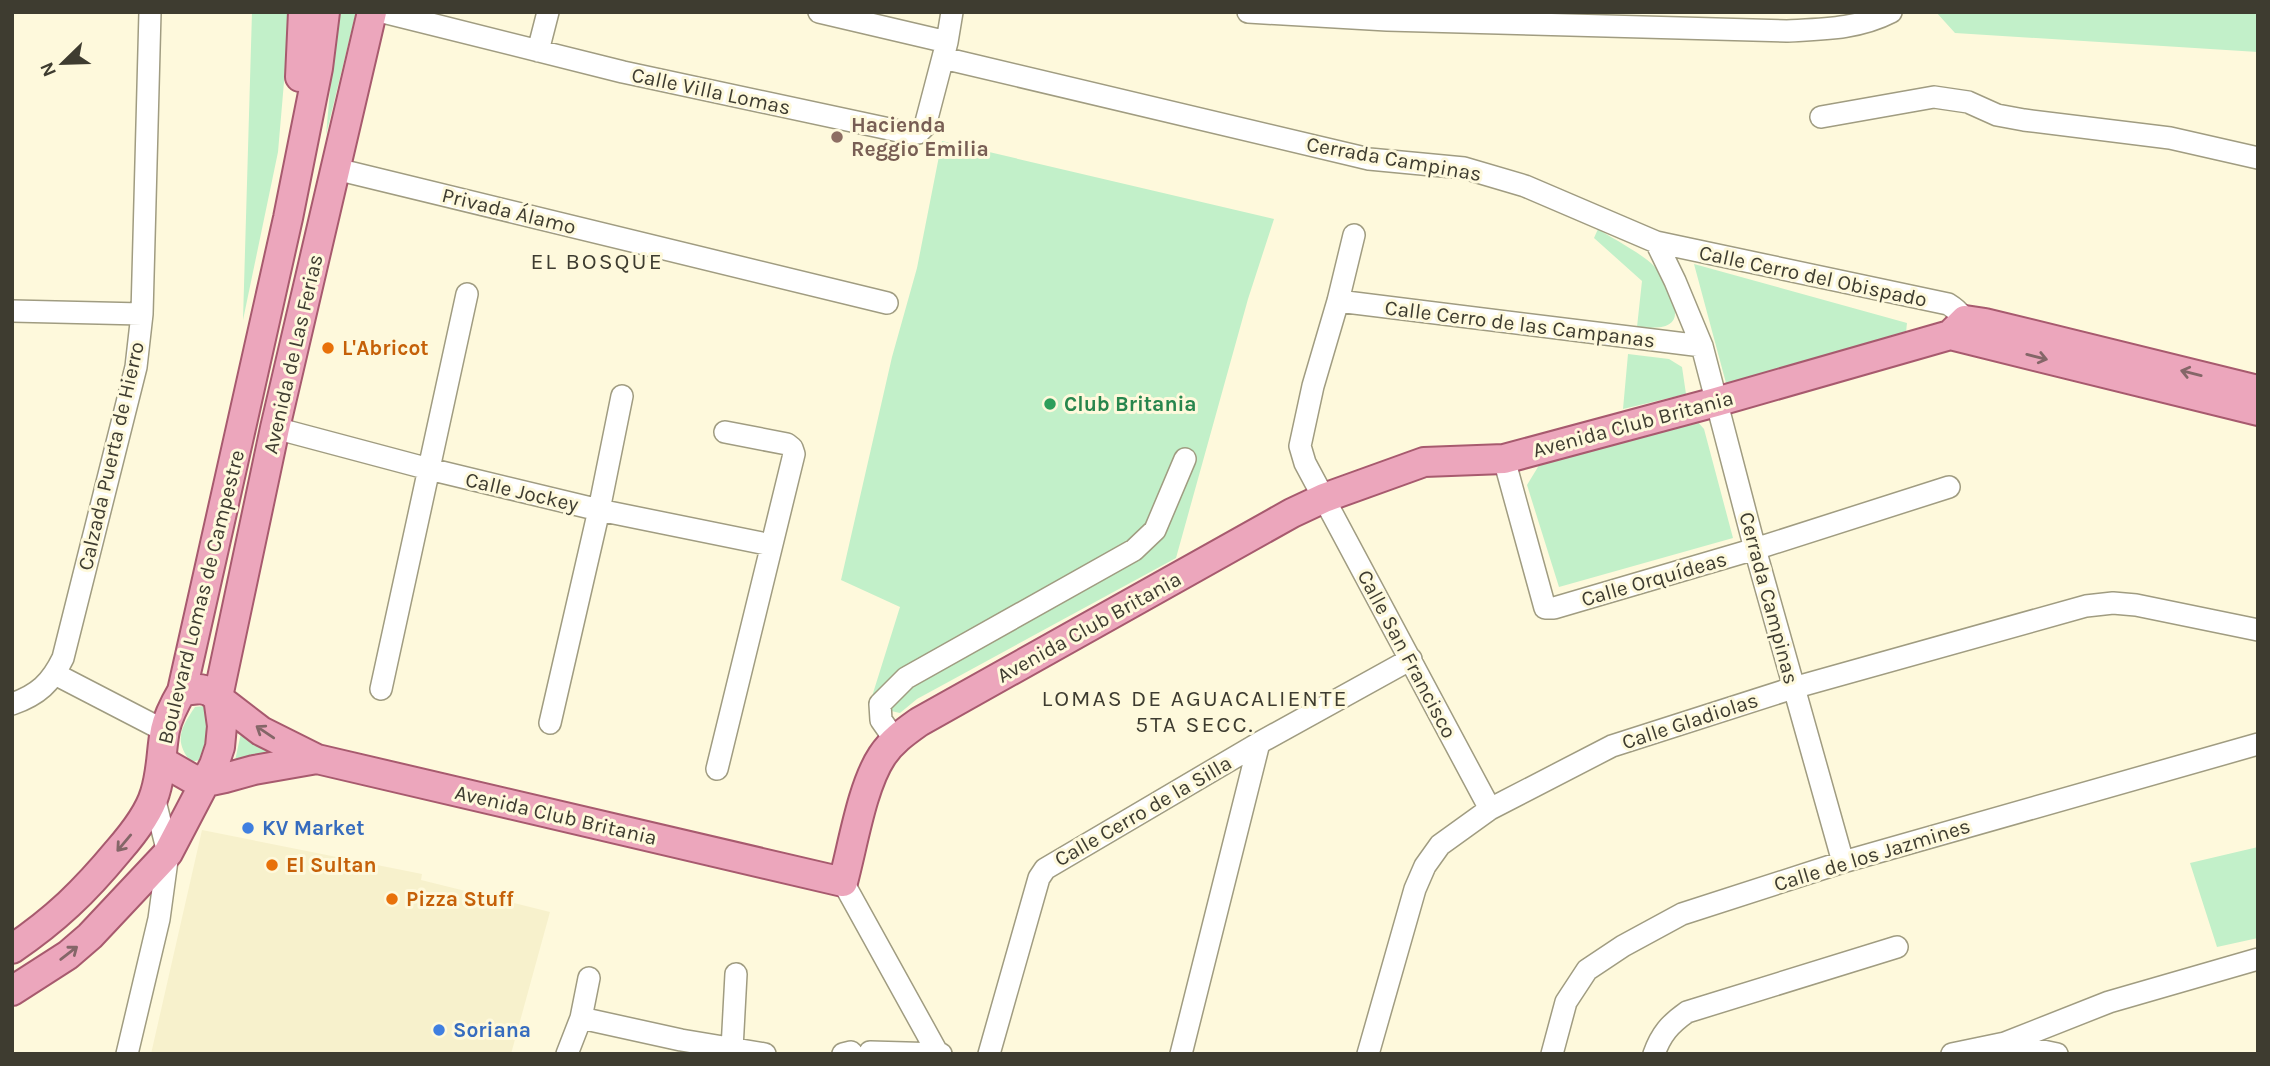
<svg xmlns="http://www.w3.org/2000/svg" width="2270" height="1066" viewBox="0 0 2270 1066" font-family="Karla,sans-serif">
  <rect width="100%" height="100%" fill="#fef9dc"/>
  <path fill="#f7f1cc" d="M202,830L422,874L421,880L550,912L511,1054H151Z"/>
  <path fill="#c2f0c9" d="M252,12H290L278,152L243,320Z
    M337,12H356L326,135Z
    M1936,12H2258V52L1955,33Z
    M942,141L1274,219L1248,299L1176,558L917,699L900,713L869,706L900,607L841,580L892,357L917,268Z
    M1598,229C1612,238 1644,255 1654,266C1659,271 1662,279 1665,285C1685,321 1675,331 1637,327L1642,281L1594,238Z
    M1694,264L1907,323L1906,332L1726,383Z
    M1628,354L1669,359L1682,367L1686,394L1623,409Z
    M1697,421L1704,429L1733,538L1559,587L1527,485L1544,457Z
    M205,706L210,710L216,725L204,759L191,762C174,741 180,729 195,707Z
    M241,733L272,755L233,770Z
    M2258,847V938L2217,947L2190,863Z"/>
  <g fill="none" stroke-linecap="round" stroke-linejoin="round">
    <g stroke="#a09c81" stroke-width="24">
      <path id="minor" d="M383,12L623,72L908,133H918L925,126L947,42L952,12
        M819,12L947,42
        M1248,12L1387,20L1787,31C1823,29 1858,29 1891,12
        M538,51L548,12
        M943,58L1369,159L1464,168L1525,186L1656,242L1948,304C1961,312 1965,319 1969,333
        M1821,117L1934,97L1968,102L1997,115L2024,120L2170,138L2258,158
        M336,169L887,303
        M1354,235L1338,301L1313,386L1300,446L1305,463L1490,809
        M1656,242L1675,281L1702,346L1755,549L1843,862
        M1338,301L1702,346
        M12,311L142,314
        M275,428L429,469L599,510L771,545
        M1504,459L1545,608H1554L1755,549L1949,487
        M55,674L165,731
        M381,689L467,294
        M12,704C38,695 51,683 63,658L136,367L142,314L150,12
        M550,723L599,510L622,396
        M895,740L881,720L880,704L906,678L1134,550L1155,530L1185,459
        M717,769L794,454L792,448L787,444L725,432
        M843,882L937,1052
        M581,1018L681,1040L765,1054
        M2005,1043L2057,1054
        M732,1049L736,974
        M870,1052L941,1054
        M127,1054L159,919L168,853L154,797
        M567,1054L581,1018L589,978
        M843,1054L851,1052
        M989,1054L1039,878L1045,869L1259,743L1411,659
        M1181,1054L1259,743
        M1368,1054L1415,889L1425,866L1440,845L1490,809L1612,746L1793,688L2086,606L2113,603L2136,605L2258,630
        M1552,1054L1566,1002L1587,970L1623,946L1682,914L1843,862L2258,744
        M1654,1054C1661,1034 1670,1024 1687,1012L1897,947
        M1952,1054L2005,1043L2109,1002L2258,959"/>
    </g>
    <g stroke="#a75a6e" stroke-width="32">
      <path id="major" d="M300,77L303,12
        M1950,335L2258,411
        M182,691L200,689L209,691L261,731L317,759L843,882C853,845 862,786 882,756C892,741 905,732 919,722L1292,513L1324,498L1424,462L1504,459L1716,402L1950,335L1965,320L1985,323L2258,390
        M163,762L191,778L206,782L225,778L254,770L317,759
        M12,949C56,919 84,892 118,851C132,835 149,814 155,793C162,771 161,751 165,730C168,716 175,703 182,691L288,218L318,68L325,12
        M12,991L68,955L90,936L168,853L214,765L220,747L222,726L218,697L275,428L372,12"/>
    </g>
    <use href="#minor" stroke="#fff" stroke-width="21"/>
    <use href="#major" stroke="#eca6bc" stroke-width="28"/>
  </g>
  <defs><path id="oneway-shaft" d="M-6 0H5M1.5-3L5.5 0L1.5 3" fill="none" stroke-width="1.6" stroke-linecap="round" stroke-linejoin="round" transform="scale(1.75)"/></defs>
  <g stroke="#846668">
    <use href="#oneway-shaft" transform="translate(2037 357) rotate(14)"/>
    <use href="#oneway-shaft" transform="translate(2191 373) rotate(-166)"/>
    <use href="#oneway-shaft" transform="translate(265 732) rotate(-146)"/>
    <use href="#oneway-shaft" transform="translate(124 843) rotate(130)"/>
    <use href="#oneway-shaft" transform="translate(69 953) rotate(-38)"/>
  </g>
  <circle fill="#8d6e63" stroke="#fef9dc" stroke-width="2.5" cx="837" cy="137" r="7"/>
  <g fill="#e8710a" stroke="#fef9dc" stroke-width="2.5">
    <circle cx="328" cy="348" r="7"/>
    <circle cx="272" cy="865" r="7"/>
    <circle cx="392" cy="899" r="7"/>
  </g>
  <circle fill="#2e9e5b" stroke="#fef9dc" stroke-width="2.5" cx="1050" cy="404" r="7"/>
  <g fill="#3f7fe0" stroke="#fef9dc" stroke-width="2.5">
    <circle cx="248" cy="828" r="7"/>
    <circle cx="439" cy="1030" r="7"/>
  </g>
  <g text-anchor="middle" stroke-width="6" stroke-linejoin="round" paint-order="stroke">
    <g font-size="21" fill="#3e3c30" stroke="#fef9dc">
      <text transform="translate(711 91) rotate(12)" y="7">Calle Villa Lomas</text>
      <text transform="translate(1394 159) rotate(10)" y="7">Cerrada Campinas</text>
      <text transform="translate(509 211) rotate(14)" y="7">Privada Álamo</text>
      <text transform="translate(1813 276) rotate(12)" y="7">Calle Cerro del Obispado</text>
      <text transform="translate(1520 324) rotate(7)" y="7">Calle Cerro de las Campanas</text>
      <text transform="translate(293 354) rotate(-77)" y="7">Avenida de Las Ferias</text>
      <text transform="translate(1633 424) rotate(-15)" y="7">Avenida Club Britania</text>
      <text transform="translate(111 456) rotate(-77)" y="7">Calzada Puerta de Hierro</text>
      <text transform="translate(522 492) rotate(13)" y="7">Calle Jockey</text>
      <text transform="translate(1654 579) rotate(-16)" y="7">Calle Orquídeas</text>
      <text transform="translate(201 597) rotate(-76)" y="7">Boulevard Lomas de Campestre</text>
      <text transform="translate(1769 598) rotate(75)" y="7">Cerrada Campinas</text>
      <text transform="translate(1089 627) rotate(-29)" y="7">Avenida Club Britania</text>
      <text transform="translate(1407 654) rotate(62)" y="7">Calle San Francisco</text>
      <text transform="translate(1690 721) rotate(-18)" y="7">Calle Gladiolas</text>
      <text transform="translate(1143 811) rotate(-30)" y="7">Calle Cerro de la Silla</text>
      <text transform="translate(556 815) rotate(13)" y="7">Avenida Club Britania</text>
      <text transform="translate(1872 855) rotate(-17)" y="7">Calle de los Jazmines</text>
    </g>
    <g font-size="21" font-weight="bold" fill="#785e54" stroke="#fef9dc" text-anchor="start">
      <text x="851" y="132">Hacienda<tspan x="851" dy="24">Reggio Emilia</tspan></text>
    </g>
    <g font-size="21" font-weight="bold" fill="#c56008" stroke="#fef9dc" text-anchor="start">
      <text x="342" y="355">L'Abricot</text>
      <text x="286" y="872">El Sultan</text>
      <text x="406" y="906">Pizza Stuff</text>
    </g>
    <g font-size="21" font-weight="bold" fill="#27864d" stroke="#fef9dc" text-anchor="start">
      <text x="1064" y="411">Club Britania</text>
    </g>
    <g font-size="21" font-weight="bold" fill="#366cbe" stroke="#fef9dc" text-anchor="start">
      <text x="262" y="835">KV Market</text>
      <text x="453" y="1037">Soriana</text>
    </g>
    <g font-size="23" letter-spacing="2" fill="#3e3c30" stroke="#fef9dc">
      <text x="597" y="269">EL BOSQUE</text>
      <text x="1195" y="706">LOMAS DE AGUACALIENTE<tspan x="1195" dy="26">5TA SECC.</tspan></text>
    </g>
  </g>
  <rect width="2270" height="1066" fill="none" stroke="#3e3c30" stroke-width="28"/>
  <g transform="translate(63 63) rotate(247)" stroke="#fef9dc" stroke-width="5" paint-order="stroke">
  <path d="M0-5L12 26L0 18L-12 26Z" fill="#3e3c30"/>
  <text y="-10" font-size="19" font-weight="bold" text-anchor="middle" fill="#3e3c30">N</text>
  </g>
</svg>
